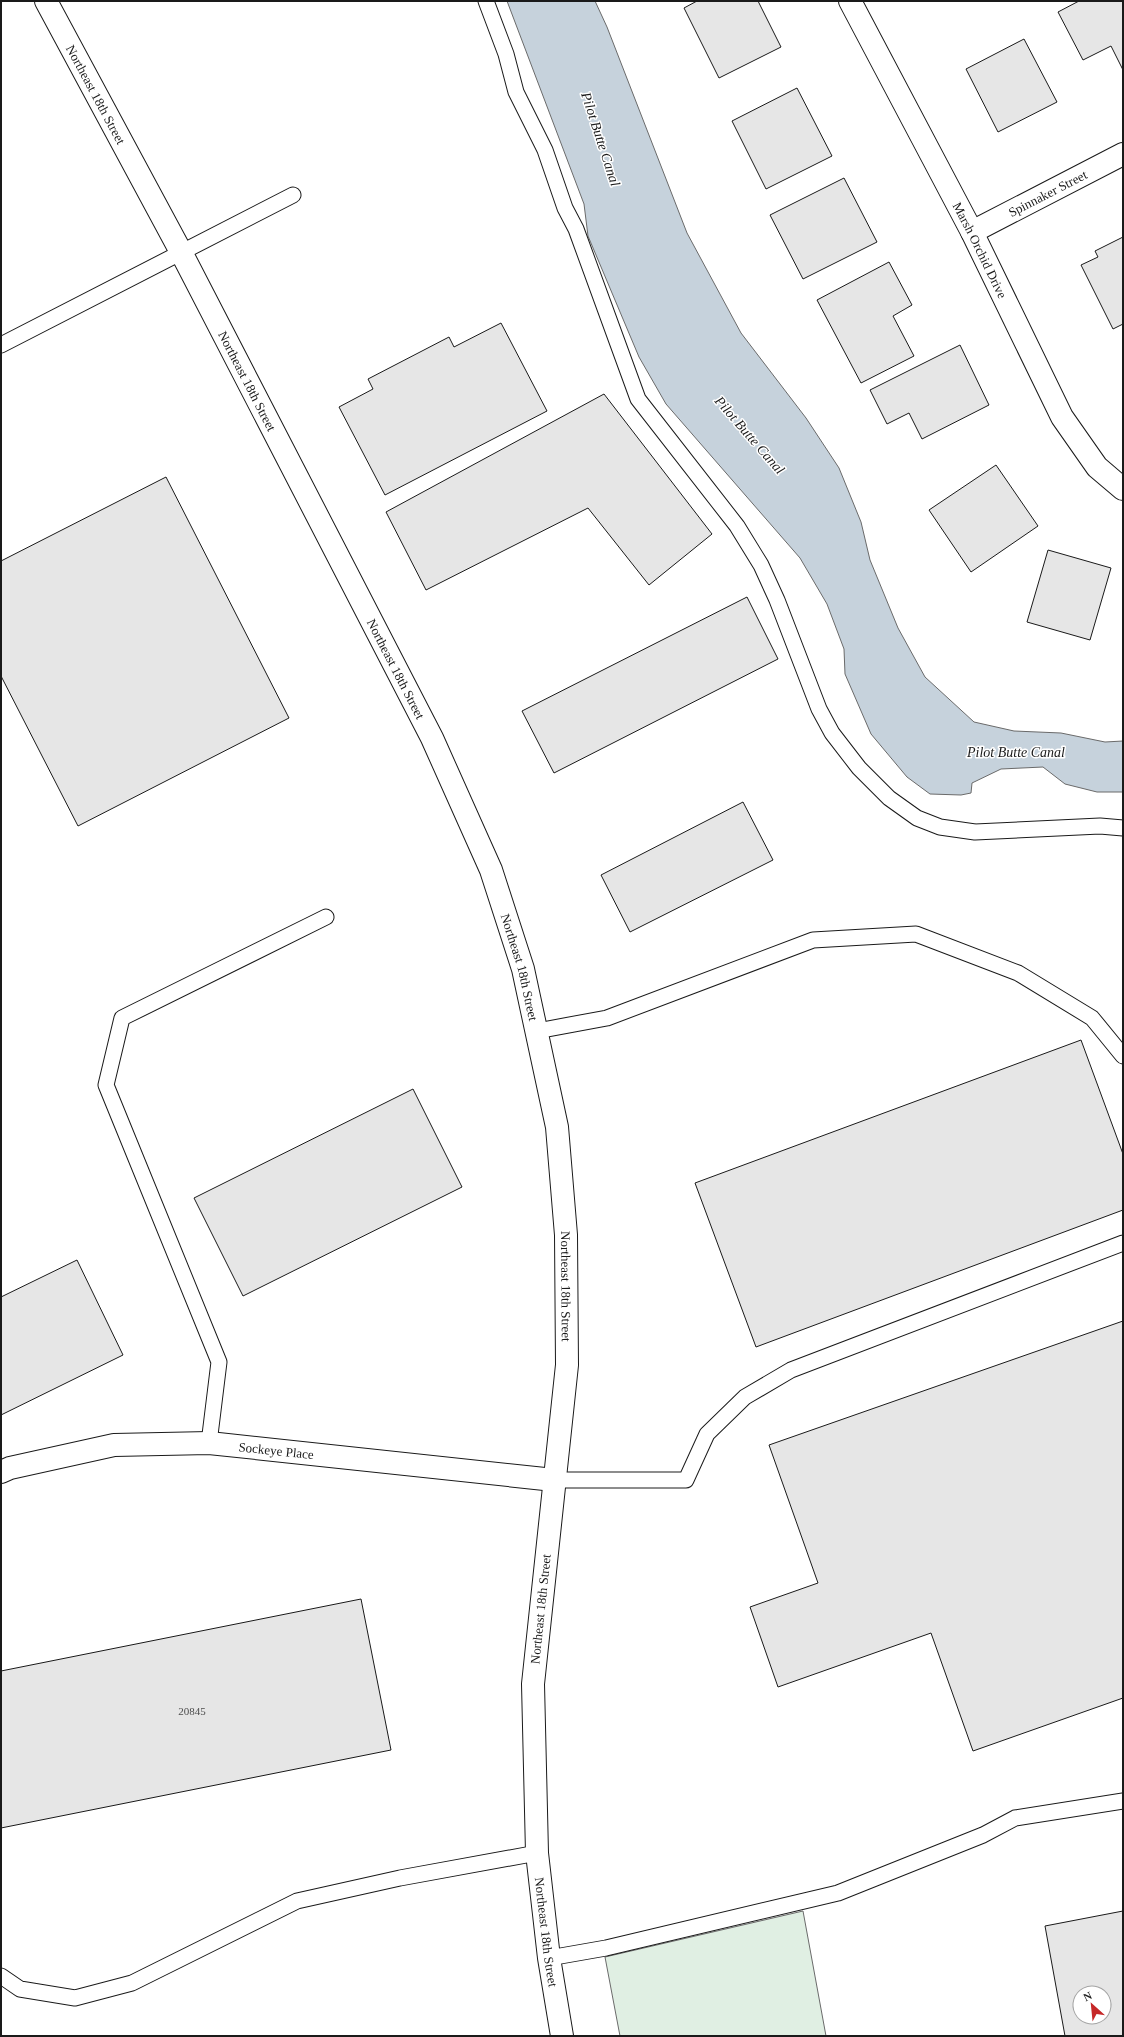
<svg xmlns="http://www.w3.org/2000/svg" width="1124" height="2037" viewBox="0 0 1124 2037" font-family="'Times New Roman',serif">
  <rect width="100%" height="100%" fill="#fff"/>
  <path fill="#e0efe3" stroke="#6a6a6a" d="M803,1911L826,2036H620L605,1957Z"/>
  <path fill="#c6d2dc" stroke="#6a6a6a" d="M507,1H595L607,27L687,233L741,333L806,418L839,468L861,522L870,560L898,628L925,677L974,722L1014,731L1061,733L1105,742L1123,741V792H1097L1065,784L1043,767L1001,769L972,783L971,793L961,795L930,794L907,777L871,734L845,674L844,649L827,604L800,558L666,404L639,357L588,236L584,204Z"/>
  <path fill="#e6e6e6" stroke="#1a1a1a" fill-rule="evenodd" d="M697,1H758L781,47L719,78L684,8Z
    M1079,1H1123V70L1111,46L1083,60L1058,12Z
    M1024,39L1057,102L998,132L966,69Z
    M797,88L832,156L766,189L732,121Z
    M844,178L877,242L803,279L770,215Z
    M1123,237V324L1113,329L1081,265L1098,257L1095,251Z
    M889,262L912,305L893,316L914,356L861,383L817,300Z
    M501,323L547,411L385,495L339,407L373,389L368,379L449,337L454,347Z
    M960,345L989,405L922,439L909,413L887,424L870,390Z
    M604,394L712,534L649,585L588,508L426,590L386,512Z
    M996,465L1038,526L971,572L929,510Z
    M166,477L289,718L78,826L1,676V561Z
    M1048,550L1111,568L1090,640L1027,622Z
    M747,597L778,659L554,773L522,711Z
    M743,802L773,860L630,932L601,875Z
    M1081,1040L1123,1154V1210L756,1347L695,1183Z
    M413,1089L462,1187L243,1296L194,1198Z
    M77,1260L123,1355L1,1415V1297Z
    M1123,1321V1698L973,1751L931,1633L778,1687L750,1607L818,1583L769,1445Z
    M361,1599L391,1750L1,1828V1671Z
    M1123,1911V2036H1065L1045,1926ZM1080,1993H1104V2017H1080Z"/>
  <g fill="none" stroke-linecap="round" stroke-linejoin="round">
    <g stroke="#1a1a1a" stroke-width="17">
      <path id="lane" d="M486,1L506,54L516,92L545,150L565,208L576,229L638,399L737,526L761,565L777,600L819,709L832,733L859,768L889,798L917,818L940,827L975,832L1100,826L1123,828
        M1,345L293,195
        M537,1031L607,1018L813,940L916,934L1018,973L1092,1018L1123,1056
        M209,1443L219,1362L106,1085L122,1018L326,917
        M554,1480H686L707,1434L745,1397L791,1370L1123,1243
        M549,1958L606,1948L838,1893L983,1835L1015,1818L1123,1801
        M1,1976L20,1989L75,1998L132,1983L297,1901L400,1878L537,1853"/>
    </g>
    <g stroke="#1a1a1a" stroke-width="24">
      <g id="street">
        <path id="s1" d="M850,1L972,232L1062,417L1097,467L1123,489"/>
        <path id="s2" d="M972,232L1123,154"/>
        <path id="s3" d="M1,1472L10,1468L114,1445L209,1443L554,1480"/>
      </g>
    </g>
    <g stroke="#1a1a1a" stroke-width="24">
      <g id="secondary">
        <path id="s4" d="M46,1L181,252L432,738L491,870L523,969L557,1127L566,1235L567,1365L533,1684L537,1853L549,1958L562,2036"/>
      </g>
    </g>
    <use href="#lane" stroke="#fff" stroke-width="15"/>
    <use href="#street" stroke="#fff" stroke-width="22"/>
    <use href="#secondary" stroke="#fff" stroke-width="22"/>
  </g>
  <g text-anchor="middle" stroke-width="3" stroke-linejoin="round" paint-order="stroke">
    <g font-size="11" fill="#4d4d4d">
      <text x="192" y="1715">20845</text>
    </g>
    <g font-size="13" fill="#1a1a1a" stroke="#fff">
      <text dy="5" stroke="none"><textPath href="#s4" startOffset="106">Northeast 18th Street</textPath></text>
      <text dy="5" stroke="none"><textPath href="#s2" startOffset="85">Spinnaker Street</textPath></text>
      <text dy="5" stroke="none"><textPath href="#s1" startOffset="281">Marsh Orchid Drive</textPath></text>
      <text dy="5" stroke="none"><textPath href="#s4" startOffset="430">Northeast 18th Street</textPath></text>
      <text dy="5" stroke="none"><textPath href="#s4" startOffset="754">Northeast 18th Street</textPath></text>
      <text dy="5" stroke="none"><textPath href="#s4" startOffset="1078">Northeast 18th Street</textPath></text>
      <text dy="5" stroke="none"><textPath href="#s4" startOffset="1402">Northeast 18th Street</textPath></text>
      <text dy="5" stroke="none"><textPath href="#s3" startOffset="279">Sockeye Place</textPath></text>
      <text transform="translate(540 1609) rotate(-84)" y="5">Northeast 18th Street</text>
      <text dy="5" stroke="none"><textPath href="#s4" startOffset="2050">Northeast 18th Street</textPath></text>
    </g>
    <g font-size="14" font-style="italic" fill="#1a1a1a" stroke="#fff">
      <text transform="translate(601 139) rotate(72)" y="5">Pilot Butte Canal</text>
      <text transform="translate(750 435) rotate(49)" y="5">Pilot Butte Canal</text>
      <text x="1016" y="757">Pilot Butte Canal</text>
    </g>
  </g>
  <rect width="1124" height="2037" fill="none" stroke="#1a1a1a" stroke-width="4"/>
  <g transform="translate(1092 2005) rotate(333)"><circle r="19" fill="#ffffff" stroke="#a3a3a3"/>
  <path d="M0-3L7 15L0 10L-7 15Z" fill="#c62828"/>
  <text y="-6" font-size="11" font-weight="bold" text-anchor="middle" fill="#1a1a1a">N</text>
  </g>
</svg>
